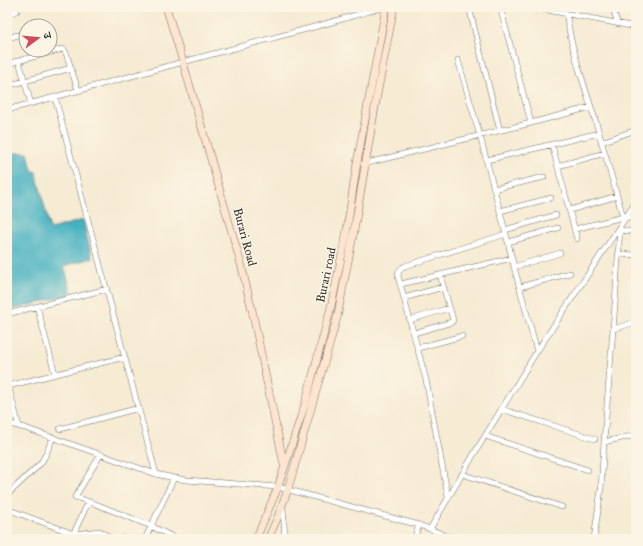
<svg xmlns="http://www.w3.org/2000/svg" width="643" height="546" viewBox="0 0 643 546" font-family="'IM FELL Great Primer','Noto Serif Devanagari',serif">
  <rect width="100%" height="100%" fill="#fcf5e5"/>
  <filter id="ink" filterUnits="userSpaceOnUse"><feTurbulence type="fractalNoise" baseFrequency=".025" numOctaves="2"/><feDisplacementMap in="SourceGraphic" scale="8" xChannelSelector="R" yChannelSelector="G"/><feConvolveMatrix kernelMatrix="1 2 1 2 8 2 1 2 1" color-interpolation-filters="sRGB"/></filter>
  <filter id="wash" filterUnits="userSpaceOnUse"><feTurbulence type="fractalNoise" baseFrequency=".012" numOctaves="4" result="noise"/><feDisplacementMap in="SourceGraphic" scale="16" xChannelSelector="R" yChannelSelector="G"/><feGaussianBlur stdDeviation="0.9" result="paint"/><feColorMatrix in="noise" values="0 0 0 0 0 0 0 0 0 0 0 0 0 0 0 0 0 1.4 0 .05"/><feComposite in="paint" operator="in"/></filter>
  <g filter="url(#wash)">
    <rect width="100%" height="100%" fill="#f6ebd3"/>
    <path fill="#44b1c1" stroke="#386e76" d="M7,153H28L32,170L36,172L50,229L83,220L92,258L64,266L72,294L7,311Z"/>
  </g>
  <g filter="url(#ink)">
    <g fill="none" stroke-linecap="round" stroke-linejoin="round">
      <g stroke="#726e66" stroke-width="6">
        <path id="minor" d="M469,7L500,131
          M532,7L636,27
          M613,7L617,23
          M566,13L571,40L579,69L597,126L624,220
          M7,14L17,11
          M7,38L26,33
          M458,60L480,136L508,242L514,267L537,351
          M19,61L31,104
          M7,64L62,49L64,50L66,53L78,90
          M7,86L71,68
          M55,97L156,474
          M7,110L183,62L325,24L383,7
          M531,123L591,107
          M601,142L636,130
          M552,145L577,239
          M487,160L599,133
          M363,164L531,123L500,7
          M558,166L605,153
          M494,189L544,177
          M570,210L617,196
          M500,211L551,198
          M626,217L636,218
          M575,229L623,217
          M505,230L556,215
          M620,230L636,232
          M508,242L558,228
          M618,254L636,255
          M514,267L560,253
          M401,284L512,258
          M520,287L570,273
          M404,298L443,287
          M37,306L55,374
          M7,314L107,289
          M410,320L449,308
          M613,329L636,322
          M414,333L452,322L453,320L440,275
          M418,348L462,336
          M7,381L19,426
          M8,386L125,357
          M501,409L595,439
          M7,423L25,428L156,474L174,478L187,480L278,487L419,525L430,529L454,539
          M60,429L139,408
          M485,436L588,470
          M604,442L636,435
          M462,474L562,507
          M7,495L41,463L46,454L53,437
          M448,497L426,380L398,276C398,271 400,268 405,266L506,234
          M90,502L75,497L101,454
          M283,508L285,539
          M7,509L74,534L100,531L112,539
          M430,529L474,454L537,351L636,202
          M71,539L86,507L90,502L93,503L151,526L177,539
          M122,539L123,538L125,539
          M145,539L174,478
          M414,539L419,525
          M594,539L601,489L604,442L615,304L620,227"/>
      </g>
      <g stroke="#726e66" stroke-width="8">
        <path id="secondary" d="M166,7L183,62L241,264L252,310L284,465
          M256,539L278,487L305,404L331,307L346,235L357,163L386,7
          M268,539L277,519L288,489L337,318L354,231L377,95L394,7"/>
      </g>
      <use href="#minor" stroke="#fff" stroke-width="5"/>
      <use href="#secondary" stroke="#fde5d0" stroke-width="7"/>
    </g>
  </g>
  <g text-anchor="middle" stroke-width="3" stroke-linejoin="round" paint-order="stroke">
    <g font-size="12" fill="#2b2b2b" stroke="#fcf5e5">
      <text transform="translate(245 237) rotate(75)" y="4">Burari Road</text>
      <text transform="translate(326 275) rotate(-78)" y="4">Burari road</text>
    </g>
  </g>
  <rect width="643" height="546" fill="none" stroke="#fcf5e5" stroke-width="24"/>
  <g transform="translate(38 38) rotate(74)"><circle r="19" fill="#fcf5e5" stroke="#a8a49b"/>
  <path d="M0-3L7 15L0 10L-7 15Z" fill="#d1495b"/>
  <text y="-6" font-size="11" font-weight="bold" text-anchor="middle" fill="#2b2b2b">उ</text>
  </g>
</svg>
